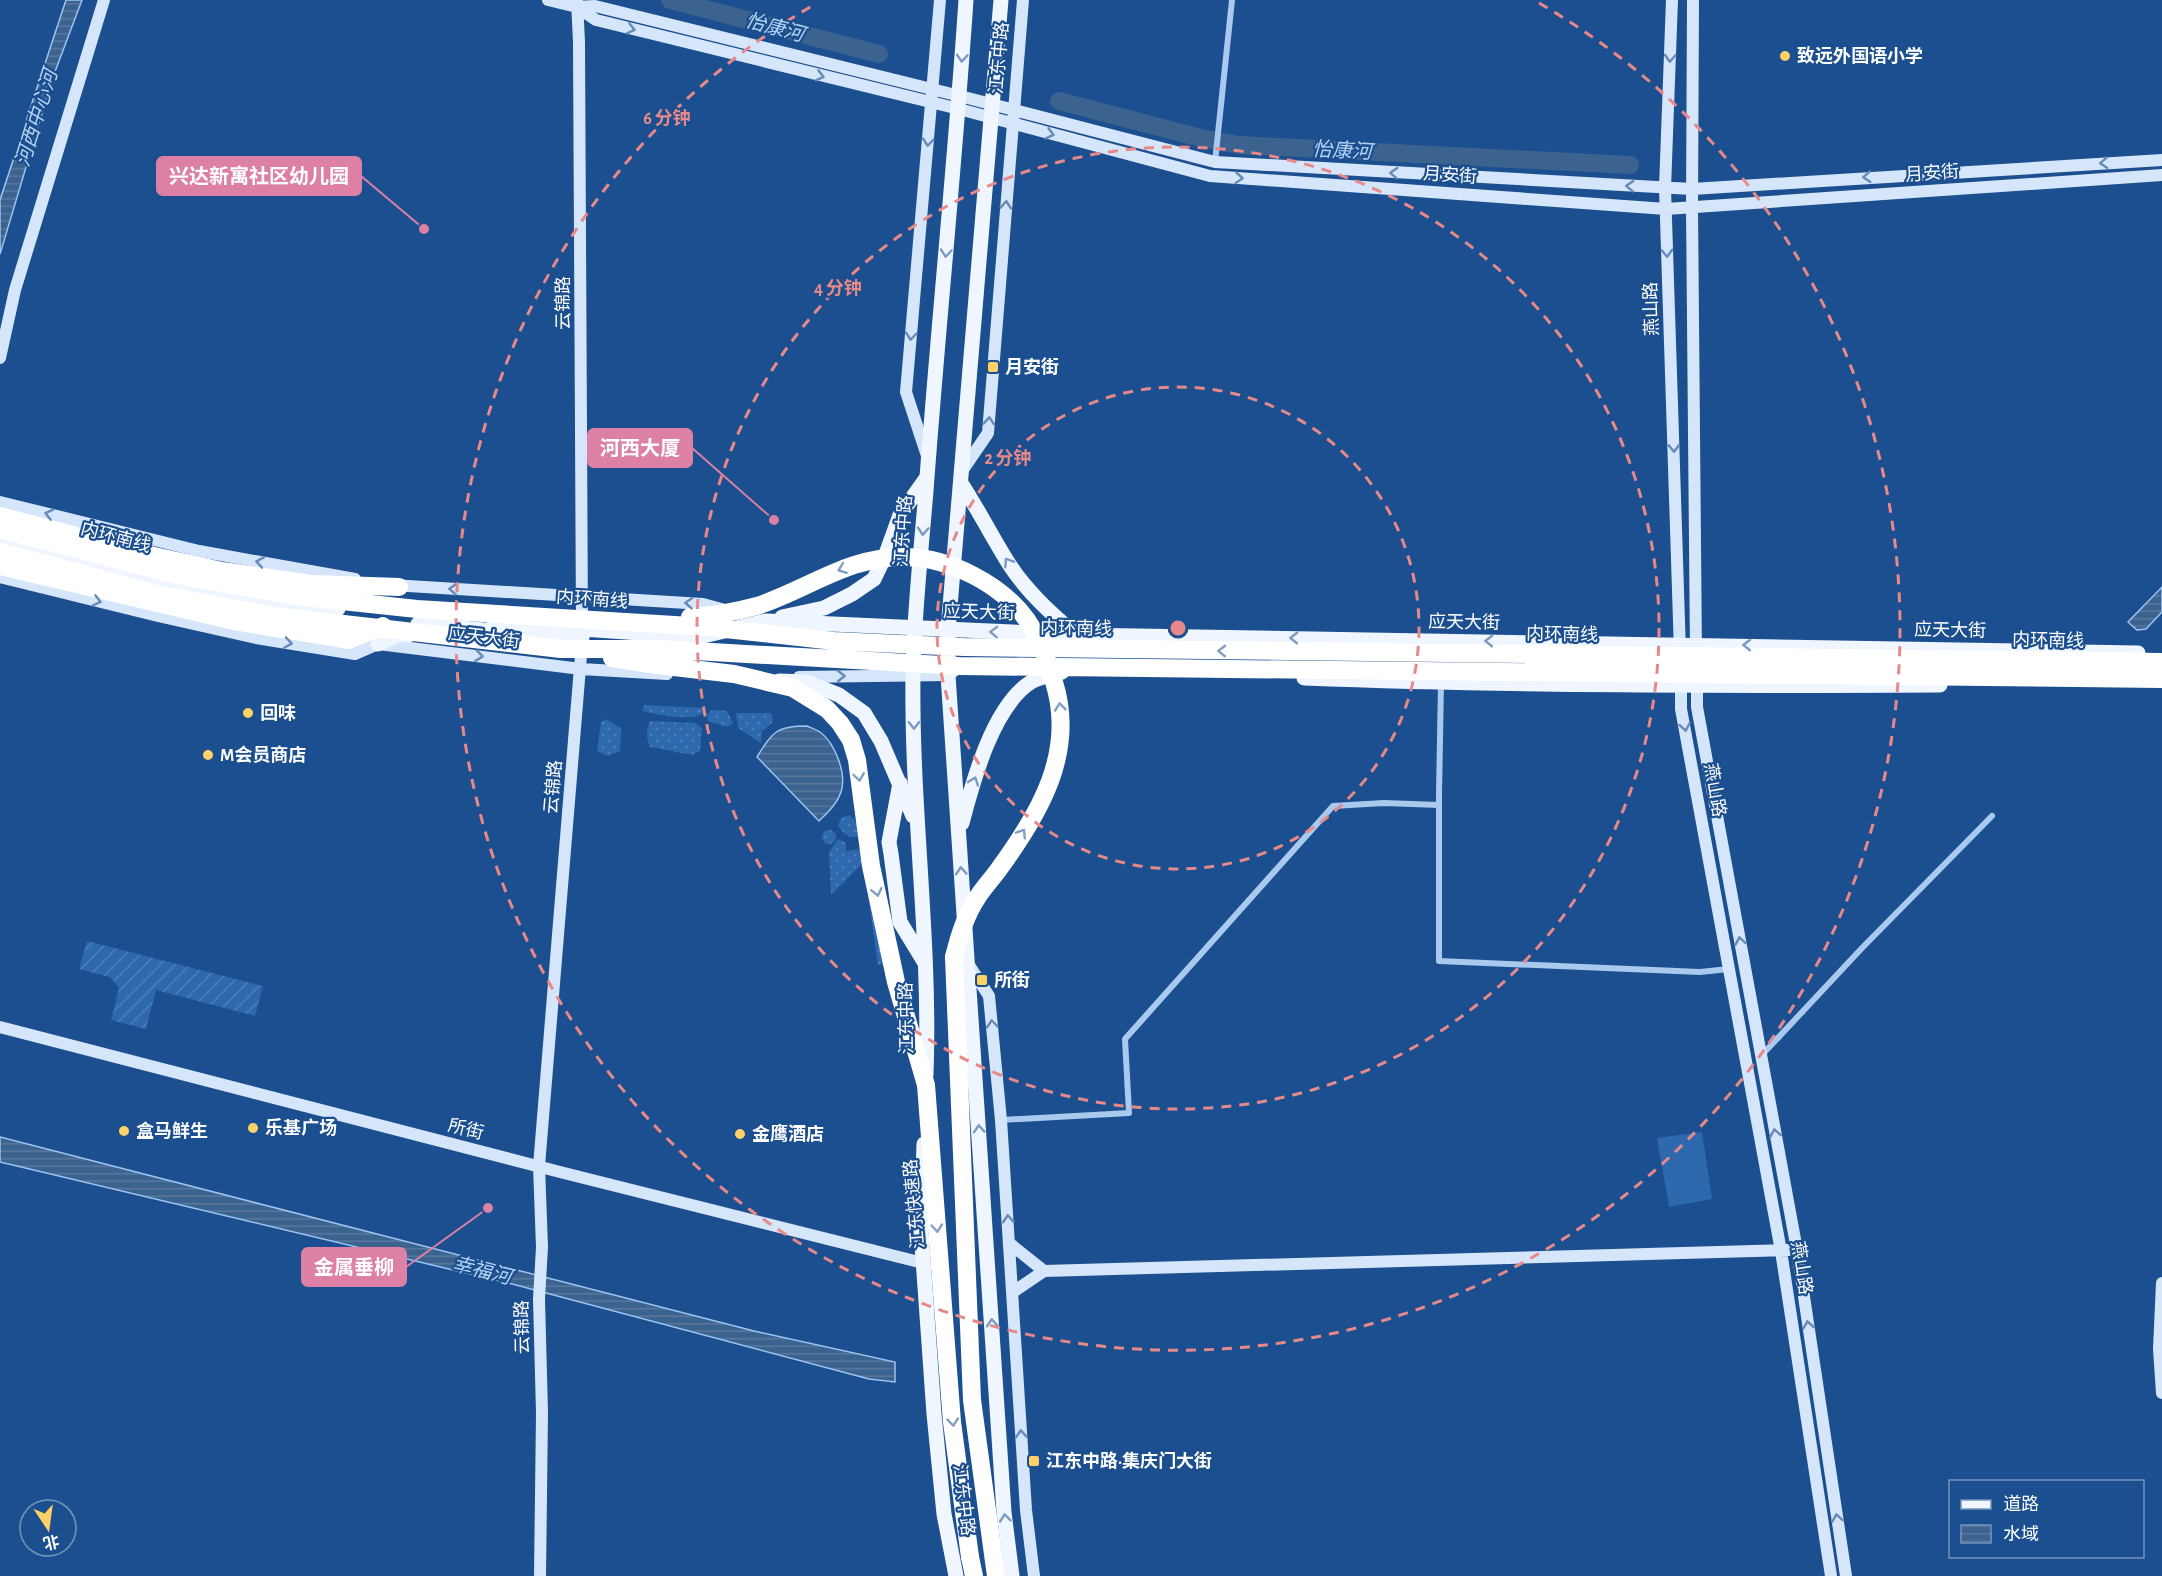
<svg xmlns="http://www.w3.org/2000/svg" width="2162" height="1576" viewBox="0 0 2162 1576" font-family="'Alegreya Sans','Noto Sans SC',sans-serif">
  <defs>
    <pattern id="grass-dots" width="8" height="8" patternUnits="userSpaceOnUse" patternTransform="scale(1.5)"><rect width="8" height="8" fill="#2e69ad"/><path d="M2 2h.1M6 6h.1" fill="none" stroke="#4d80b9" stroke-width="1.8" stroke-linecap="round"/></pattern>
    <pattern id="garden-furrows" width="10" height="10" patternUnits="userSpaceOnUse" patternTransform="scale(1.5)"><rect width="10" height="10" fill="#2e69ad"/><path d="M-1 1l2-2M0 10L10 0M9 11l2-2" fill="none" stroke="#4d80b9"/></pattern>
    <pattern id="water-rules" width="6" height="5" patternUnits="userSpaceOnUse" patternTransform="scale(1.5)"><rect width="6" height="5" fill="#3c6290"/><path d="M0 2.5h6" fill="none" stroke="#597aa1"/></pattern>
  </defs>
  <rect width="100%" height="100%" fill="#1b4f8f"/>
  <path fill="url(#grass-dots)" d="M644,705L704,708L702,714C689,721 657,715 642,711Z
    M712,710L727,711L733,723L727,727L708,721L707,715Z
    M736,713H771L773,722L762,731L761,743L738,728Z
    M606,719L621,728L620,751L608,756L597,751L601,722Z
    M650,721L695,723L702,728L700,751L692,755L650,747C646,737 646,731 650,721Z
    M849,815C857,821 859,826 858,837C847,838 844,834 838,826L841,818Z
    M822 837a7 7 0 1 1 14 0a7 7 0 1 1-14 0Z
    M838,839L846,843V851L868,848L872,854L831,895L829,852Z
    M866,881L887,963L878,965Z"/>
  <path fill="#2e69ad" d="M1702,1132L1712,1199L1669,1207L1657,1138Z"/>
  <path fill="url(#garden-furrows)" d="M87,941L263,986L255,1016L156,990L146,1029L111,1020L119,988L110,977L79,969Z"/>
  <path fill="url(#water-rules)" stroke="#9cc4f0" stroke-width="1.5" d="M66,0H82L53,77L0,254V200Z
    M2162,587V612L2146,629L2137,630L2128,622Z
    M807,726C811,728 817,730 820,732C835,743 847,774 841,792C837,804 828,812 819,821L757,757C773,731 777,726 807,726Z
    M0,1137L754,1331L895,1362V1382L869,1379L516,1285L0,1162Z"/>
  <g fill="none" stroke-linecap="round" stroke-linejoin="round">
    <path stroke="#3c6290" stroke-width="18" d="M670,0L879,54
      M1059,101L1201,138L1239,145L1630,165"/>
    <path stroke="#a9c9ee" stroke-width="6" d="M1215,162L1232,0
      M1441,683L1439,794V961L1700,972L1729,969
      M1761,1056L1862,948L1992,816
      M1001,1120L1129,1113L1125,1039L1333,806L1384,803L1439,805"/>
    <path stroke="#d6e6fa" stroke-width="12" d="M548,0L577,7L595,6L960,96L1215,162L1692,189L2162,160
      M1672,0L1665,188L1680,652
      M1693,0L1692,208L1696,655
      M577,1L579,42L582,626
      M577,7L596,20L959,109L1210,176L1666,209L2162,175
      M0,358L15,290L104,0
      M927,456L906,392L940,0
      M962,471L988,433L1023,0
      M0,502L199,551L355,579
      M0,577L158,616L256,638L355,654L378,644L581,669L667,674
      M392,585L703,604L725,610
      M799,677L948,675L954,671
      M1697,678V707L1797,1250L1846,1576
      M1681,679V709L1781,1251L1831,1576
      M967,962L989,996L1001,1120L1026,1510L1034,1576
      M0,1027L560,1172L923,1263
      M1009,1243L1044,1271
      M2162,1283L2159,1349L2162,1393
      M1013,1292L1044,1271L1789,1250
      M540,1576L542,1413L539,1299L542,1247L539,1166L582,643"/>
    <path stroke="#f0f6ff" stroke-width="15" d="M1001,0L948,630V675L1004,1512L1012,1576
      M961,483C978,509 992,537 1009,564C1027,592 1051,613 1076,635
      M0,539L176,584L290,605L338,609
      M782,617L824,608L852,594L874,579L886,554L900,515L927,477
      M494,623L699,637L766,621L1076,635L2138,653
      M418,624L505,632
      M520,637L582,638
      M378,644L400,634L409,635
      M1304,678C1516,686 1728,686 1940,685
      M779,681L806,682L839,695L864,713L881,741L913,816
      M900,783L889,842L891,854L900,922L925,963
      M962,823C973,781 993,706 1031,682C1039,677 1052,675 1062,672
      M926,1075C931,941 911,808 913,674C914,613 921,552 926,491C938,327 955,164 966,0
      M924,1144L921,1231L934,1414L944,1514L956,1576"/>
    <path stroke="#fff" stroke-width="18" d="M0,516L154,556L222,571L311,584L399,587
      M0,566L234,621L350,640L383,626
      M954,957L972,1400L996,1576
      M970,1557L974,1576"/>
    <path stroke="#fff" stroke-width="18" d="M0,529L177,575L295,596L417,609L707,627L834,641L964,647L2162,662
      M0,552L157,594L274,616L561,649H660L959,666L2162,679
      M690,617C712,616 735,612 757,606C807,590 850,555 906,557C950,558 1001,584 1027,620C1040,639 1047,659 1054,682C1076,752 1040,813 999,869C992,879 983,888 977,898C965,916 959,936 954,957
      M612,658L657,665L734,674L793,688L827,709L840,723L851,740L857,760L871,866L896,982L926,1085L952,1422L970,1557"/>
  </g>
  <defs><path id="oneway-chevron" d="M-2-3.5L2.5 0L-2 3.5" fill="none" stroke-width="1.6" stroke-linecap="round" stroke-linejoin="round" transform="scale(1.5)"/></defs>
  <g stroke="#668bba">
    <use href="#oneway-chevron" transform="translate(631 29) rotate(14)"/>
    <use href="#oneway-chevron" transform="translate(1670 58) rotate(92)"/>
    <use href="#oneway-chevron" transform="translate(820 76) rotate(14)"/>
    <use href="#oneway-chevron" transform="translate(1050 134) rotate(15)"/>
    <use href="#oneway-chevron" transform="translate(928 142) rotate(95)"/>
    <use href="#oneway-chevron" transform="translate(2104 163) rotate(177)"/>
    <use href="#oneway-chevron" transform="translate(1394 173) rotate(-177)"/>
    <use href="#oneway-chevron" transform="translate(1867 177) rotate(176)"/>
    <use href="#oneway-chevron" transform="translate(1239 178) rotate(4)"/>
    <use href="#oneway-chevron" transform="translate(1630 186) rotate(-177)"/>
    <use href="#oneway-chevron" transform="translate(1006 205) rotate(-86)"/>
    <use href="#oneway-chevron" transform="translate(1667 253) rotate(88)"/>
    <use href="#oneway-chevron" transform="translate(911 336) rotate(95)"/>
    <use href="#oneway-chevron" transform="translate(989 421) rotate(-86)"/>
    <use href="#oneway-chevron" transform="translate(1674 448) rotate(88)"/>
    <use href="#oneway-chevron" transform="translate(49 514) rotate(-166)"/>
    <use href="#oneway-chevron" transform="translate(260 562) rotate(-170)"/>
    <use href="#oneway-chevron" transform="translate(453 589) rotate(-177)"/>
    <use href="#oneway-chevron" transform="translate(97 601) rotate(14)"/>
    <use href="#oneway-chevron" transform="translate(689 603) rotate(-176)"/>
    <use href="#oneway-chevron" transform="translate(288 643) rotate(9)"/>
    <use href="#oneway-chevron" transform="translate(479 656) rotate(7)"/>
    <use href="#oneway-chevron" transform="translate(841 676) rotate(-1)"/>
    <use href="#oneway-chevron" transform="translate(1685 727) rotate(80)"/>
    <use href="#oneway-chevron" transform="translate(1740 941) rotate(-100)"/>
    <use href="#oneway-chevron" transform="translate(992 1024) rotate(-95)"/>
    <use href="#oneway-chevron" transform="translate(1775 1133) rotate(-100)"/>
    <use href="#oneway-chevron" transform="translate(1008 1219) rotate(-94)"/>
    <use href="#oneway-chevron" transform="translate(1808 1325) rotate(-99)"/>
    <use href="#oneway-chevron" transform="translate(1021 1434) rotate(-94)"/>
    <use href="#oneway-chevron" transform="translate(1837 1518) rotate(-99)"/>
  </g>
  <g stroke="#7b9ac1">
    <use href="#oneway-chevron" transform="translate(962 58) rotate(94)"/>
    <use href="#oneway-chevron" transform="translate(946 253) rotate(95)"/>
    <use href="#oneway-chevron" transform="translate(923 531) rotate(94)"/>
    <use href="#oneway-chevron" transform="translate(1008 562) rotate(-123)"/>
    <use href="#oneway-chevron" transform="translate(994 632) rotate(-178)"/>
    <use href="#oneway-chevron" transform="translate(1294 638) rotate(-179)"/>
    <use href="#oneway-chevron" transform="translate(1489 641) rotate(-179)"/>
    <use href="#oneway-chevron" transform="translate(1747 645) rotate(-179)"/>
    <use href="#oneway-chevron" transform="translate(914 725) rotate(89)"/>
    <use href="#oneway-chevron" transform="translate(974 781) rotate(-70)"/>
    <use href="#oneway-chevron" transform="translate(961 871) rotate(-94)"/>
    <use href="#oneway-chevron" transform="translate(979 1129) rotate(-94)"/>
    <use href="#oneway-chevron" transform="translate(992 1323) rotate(-94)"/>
    <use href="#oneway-chevron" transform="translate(1005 1518) rotate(-96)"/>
  </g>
  <g stroke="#829ec1">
    <use href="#oneway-chevron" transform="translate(842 569) rotate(159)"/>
    <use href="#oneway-chevron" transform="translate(1222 651) rotate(-179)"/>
    <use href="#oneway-chevron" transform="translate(1060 707) rotate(-96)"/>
    <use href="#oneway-chevron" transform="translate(859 777) rotate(82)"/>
    <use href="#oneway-chevron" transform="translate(1022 833) rotate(-57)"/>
    <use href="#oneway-chevron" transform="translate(877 892) rotate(78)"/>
    <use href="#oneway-chevron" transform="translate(937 1228) rotate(85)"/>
    <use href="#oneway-chevron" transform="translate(953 1422) rotate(84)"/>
  </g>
  <g fill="none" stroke="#e88989" stroke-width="3" stroke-dasharray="10 8">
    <circle cx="1178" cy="628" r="241"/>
    <circle cx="1178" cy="628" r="481"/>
    <path d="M1539 3A722 722 0 1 1 817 3"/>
  </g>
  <g fill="#ffd166" stroke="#1b4f8f" stroke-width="2">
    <circle cx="1785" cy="56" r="6"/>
    <rect x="987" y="361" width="12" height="12" rx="3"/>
    <circle cx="248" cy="713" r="6"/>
    <circle cx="208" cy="755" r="6"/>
    <rect x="976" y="974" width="12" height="12" rx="3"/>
    <circle cx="253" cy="1128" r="6"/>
    <circle cx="124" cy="1131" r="6"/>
    <circle cx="740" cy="1134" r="6"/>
    <rect x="1028" y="1455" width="12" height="12" rx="3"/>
  </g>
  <g text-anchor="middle" stroke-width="4.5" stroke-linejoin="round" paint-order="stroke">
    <g font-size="18" font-weight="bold" fill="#fff" stroke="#1b4f8f" text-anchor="start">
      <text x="1797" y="62">致远外国语小学</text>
      <text x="1005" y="373">月安街</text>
      <text x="260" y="719">回味</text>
      <text x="220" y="761">M会员商店</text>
      <text x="994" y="986">所街</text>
      <text x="265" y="1134">乐基广场</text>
      <text x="136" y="1137">盒马鲜生</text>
      <text x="752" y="1140">金鹰酒店</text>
      <text x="1046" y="1467">江东中路·集庆门大街</text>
    </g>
    <g font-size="18" fill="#fff" stroke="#1b4f8f">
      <text transform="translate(999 58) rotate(-85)" y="6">江东中路</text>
      <text transform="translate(1932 173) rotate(-4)" y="6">月安街</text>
      <text transform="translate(1450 175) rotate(4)" y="6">月安街</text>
      <text transform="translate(563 303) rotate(-90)" y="6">云锦路</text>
      <text transform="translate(1651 309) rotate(-92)" y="6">燕山路</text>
      <text transform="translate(903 531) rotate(-86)" y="6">江东中路</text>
      <text transform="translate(116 537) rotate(15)" y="6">内环南线</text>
      <text transform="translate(592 599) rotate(4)" y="6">内环南线</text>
      <text transform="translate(979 612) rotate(2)" y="6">应天大街</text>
      <text transform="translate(1464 622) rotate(1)" y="6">应天大街</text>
      <text transform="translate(1076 628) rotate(1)" y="6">内环南线</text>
      <text transform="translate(1950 630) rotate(1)" y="6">应天大街</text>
      <text transform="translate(1562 634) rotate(1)" y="6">内环南线</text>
      <text transform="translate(484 637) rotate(7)" y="6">应天大街</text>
      <text transform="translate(2048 640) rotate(1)" y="6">内环南线</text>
      <text transform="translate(553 787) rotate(-85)" y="6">云锦路</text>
      <text transform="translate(1715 790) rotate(80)" y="6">燕山路</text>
      <text transform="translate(906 1018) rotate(-91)" y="6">江东中路</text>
      <text transform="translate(466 1129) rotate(14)" y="6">所街</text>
      <text transform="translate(914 1204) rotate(-95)" y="6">江东快速路</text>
      <text transform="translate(1802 1268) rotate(81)" y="6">燕山路</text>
      <text transform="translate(522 1327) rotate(-91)" y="6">云锦路</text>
      <text transform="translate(964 1500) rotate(83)" y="6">江东中路</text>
    </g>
    <g font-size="20" font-style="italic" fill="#b5d3f5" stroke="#1b4f8f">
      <text transform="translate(775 27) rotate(15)" y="7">怡康河</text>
      <text transform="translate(36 118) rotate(-73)" y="7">河西中心河</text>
      <text transform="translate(1342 150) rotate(3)" y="7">怡康河</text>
      <text transform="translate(482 1270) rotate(14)" y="7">幸福河</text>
    </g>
  </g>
  <circle cx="1178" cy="628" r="9" fill="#e88989" stroke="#1b4f8f" stroke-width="3"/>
  <g font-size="18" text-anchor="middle" font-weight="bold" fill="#e88989" stroke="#1b4f8f" stroke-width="4.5" stroke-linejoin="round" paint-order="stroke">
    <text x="667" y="124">6 分钟</text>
    <text x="838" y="294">4 分钟</text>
    <text x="1008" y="464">2 分钟</text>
  </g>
  <path fill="none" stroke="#dd80a5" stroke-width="2" d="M424 229L361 176M774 520L692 448M488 1208L406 1267"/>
  <g fill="#dd80a5" stroke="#1b4f8f" stroke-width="2">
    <circle cx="424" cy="229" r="6"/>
    <circle cx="774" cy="520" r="6"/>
    <circle cx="488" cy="1208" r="6"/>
  </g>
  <g fill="#dd80a5" stroke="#dd80a5" stroke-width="2">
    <rect x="157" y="157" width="204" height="38" rx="6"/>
    <rect x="588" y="429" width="104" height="38" rx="6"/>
    <rect x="302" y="1248" width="104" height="38" rx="6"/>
  </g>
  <g font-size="20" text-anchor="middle" font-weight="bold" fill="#fff">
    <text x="259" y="183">兴达新寓社区幼儿园</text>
    <text x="640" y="455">河西大厦</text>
    <text x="354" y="1274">金属垂柳</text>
  </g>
  <rect x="1949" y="1480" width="195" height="78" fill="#1b4f8f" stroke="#7695bc" stroke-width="1.5"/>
  <rect x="1961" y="1500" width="30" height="9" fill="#f0f6ff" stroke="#7695bc" stroke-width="1.5"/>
  <text x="2003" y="1510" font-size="18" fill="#ffffff">道路</text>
  <rect x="1961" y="1525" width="30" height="18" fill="url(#water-rules)" stroke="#7695bc" stroke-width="1.5"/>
  <text x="2003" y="1540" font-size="18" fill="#ffffff">水域</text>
  <g transform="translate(48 1528) rotate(167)"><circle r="28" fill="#1b4f8f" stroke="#7695bc" stroke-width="1.5"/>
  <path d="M0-4.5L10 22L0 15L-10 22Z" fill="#ffd166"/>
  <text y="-9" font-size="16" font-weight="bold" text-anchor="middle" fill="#ffffff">北</text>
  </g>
</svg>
